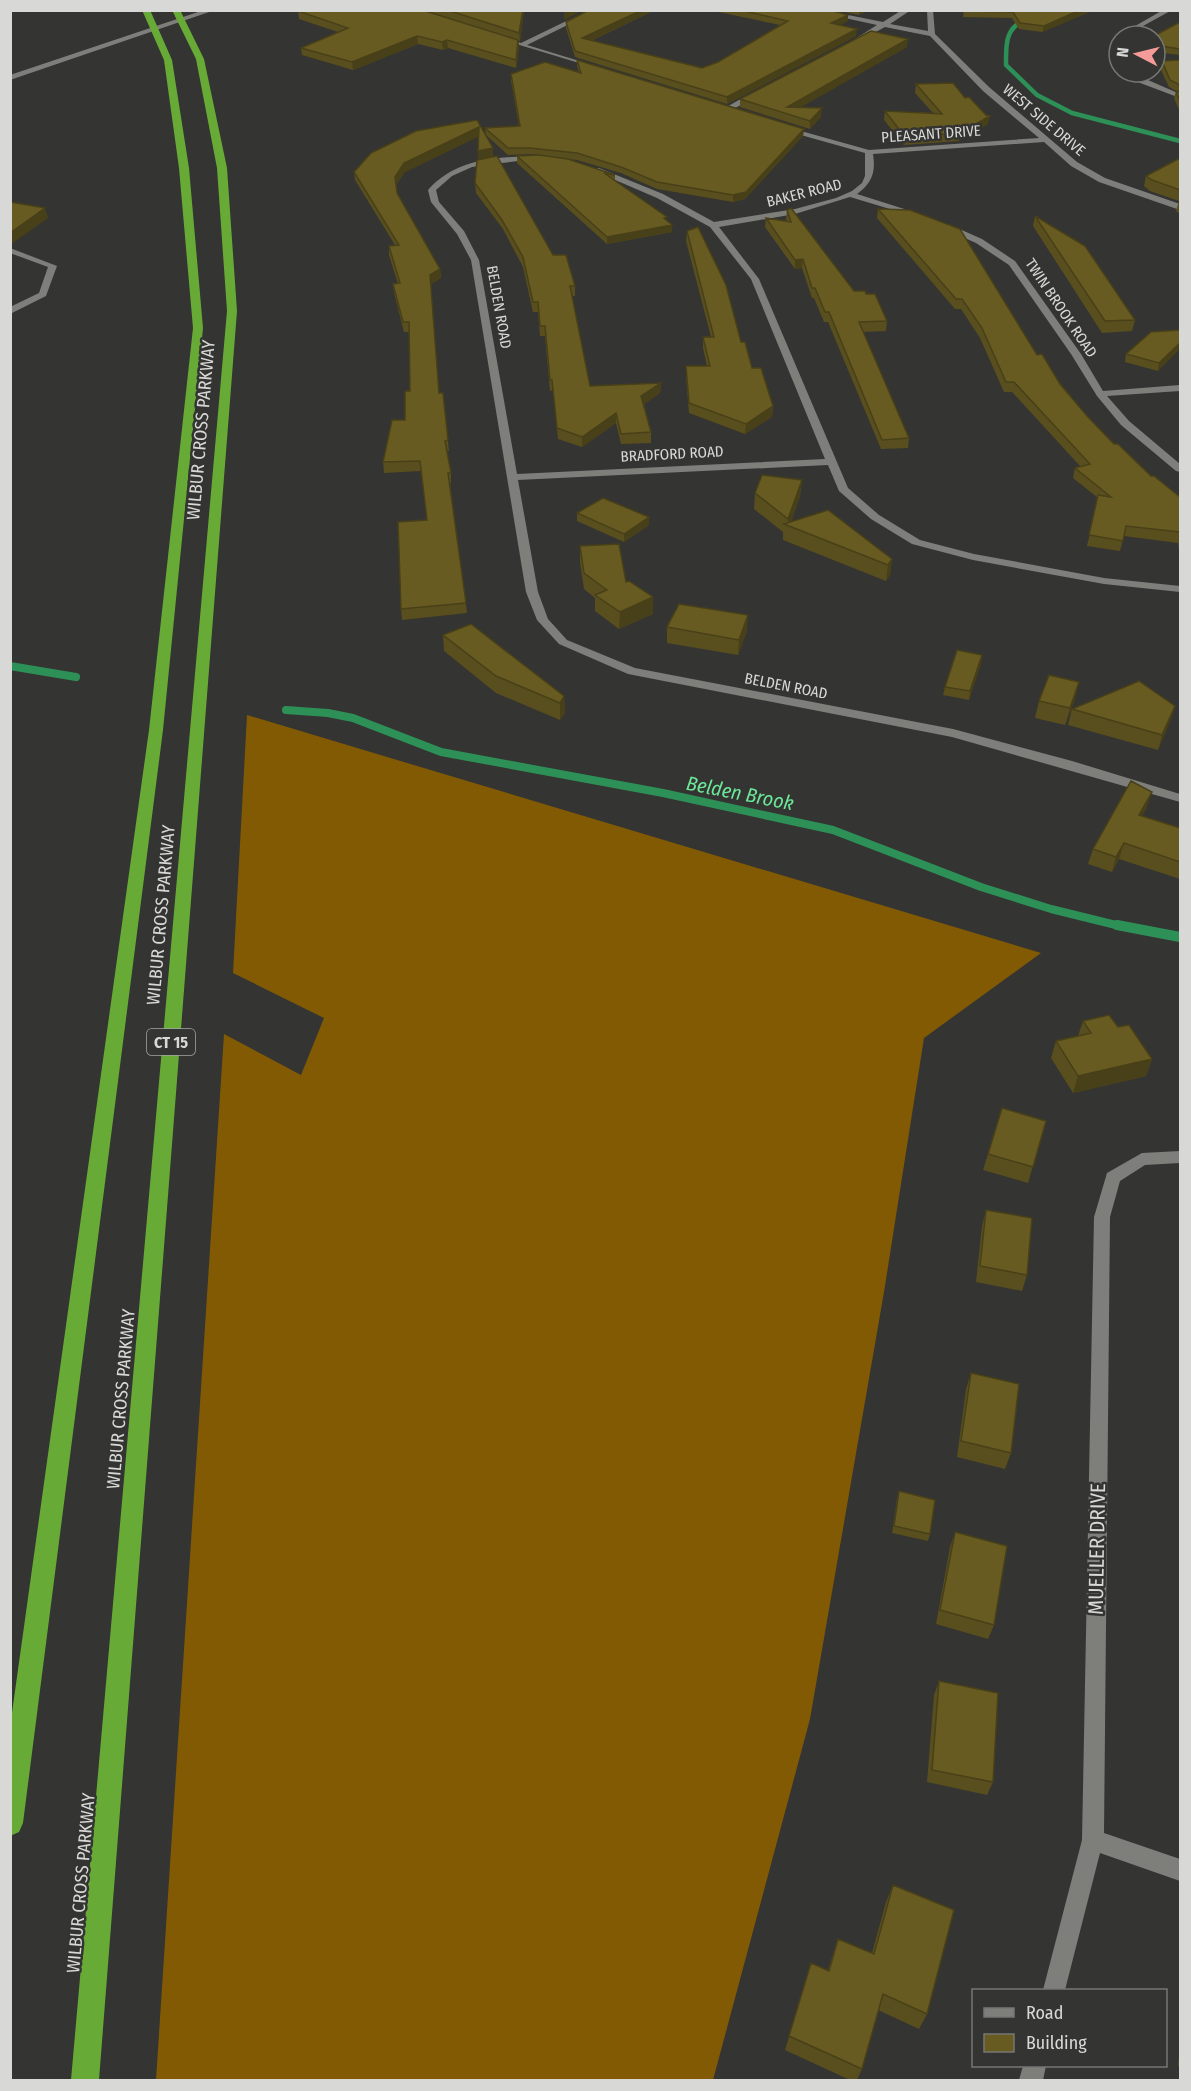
<svg xmlns="http://www.w3.org/2000/svg" width="1191" height="2091" viewBox="0 0 1191 2091" font-family="'Fira Sans Condensed',sans-serif">
  <rect width="100%" height="100%" fill="#343432"/>
  <path fill="#825a03" d="M247,715L1041,953L924,1038L884,1292L810,1719L713,2080H156L224,1034L301,1075L324,1018L233,973Z"/>
  <g fill="none" stroke-linecap="round" stroke-linejoin="round">
    <path stroke="#2d9157" stroke-width="4.5" d="M1036,10C1008,30 1006,30 1006,65L1037,95L1072,113L1180,141"/>
    <path stroke="#2d9157" stroke-width="8" d="M10,666L76,677
      M286,710L328,713L353,718L441,752L663,793L833,830L981,887L1051,909L1124,927"/>
    <path stroke="#2d9157" stroke-width="10" d="M1117,925L1180,937"/>
    <path fill="#7e7e7b" fill-rule="evenodd" d="M589,10H598L527,45L599,67V69L496,38L499,36L521,43Z
      M808,10H823L883,22L902,10H911L890,24L928,31L927,10H933L935,34L989,87L1077,162L1105,178L1180,204V209H1177L1099,182L1071,166L1044,142L873,154C876,172 872,183 857,194L920,214V218L850,197L795,214L719,227L759,279L848,488L879,515L920,540L974,554L1104,578L1180,586V592L1104,584L973,560L912,544L871,519L839,491L828,465L518,480L538,592L548,619L567,640L635,668L953,729L1072,761L1180,794V802L952,737L628,674L559,644L537,620L526,592L471,260L457,234L431,202L428,190C456,158 497,157 537,156L541,158L472,167L452,176L436,190L439,202L464,231L479,260L517,474L825,459L751,279L710,227L657,198L592,170L599,168L663,194L714,222L795,209L836,198L852,191L862,183L865,176V153L783,130V126L869,150L1039,138L983,91L930,36L885,27L857,42L855,39L877,25Z
      M1163,10H1172L1134,31L1131,36H1124L1130,29Z
      M1127,72H1135L1141,77L1180,94V98L1135,81Z
      M753,92L760,94L730,111L723,109Z
      M942,224H948L982,239L1015,261L1081,354L1103,391L1180,385V391L1107,396L1129,421L1180,464V472L1176,471L1121,425L1097,396L1071,354L1009,265L976,243L942,228Z
      M10,248L57,266L46,296L10,314V307L39,293L48,267L10,253Z
      M1180,1151V1163L1145,1165L1120,1181L1110,1217L1104,1833L1180,1859V1881L1100,1853L1065,1990H1043L1082,1840L1094,1217L1107,1173L1142,1153Z
      M1023,2066H1046L1043,2080H1019Z"/>
    <path fill="#7e7e7b" fill-rule="evenodd" d="M204,10H215L10,80V75Z"/>
    <path fill="#67ab36" fill-rule="evenodd" d="M142,10H150L172,60L189,168L203,328L163,730L23,1823L19,1832L10,1836V1727L149,730L193,328L179,168L164,60Z
      M172,10H180L204,59L227,168L237,311L99,2080H71L227,311L217,168L196,59Z"/>
  </g>
  <path fill="#594e1d" d="M424,10H524L520,41Z
    M589,10H655L591,41L702,68L718,62L780,25L709,10H829L848,15V21L839,25L856,36L727,104L575,57L566,28V22Z
    M836,10H868L859,15Z
    M964,10H1094L1042,32L1019,29L1012,18L963,17Z
    M298,11L518,40L519,48L516,68L448,48L443,50L418,44L353,70L302,55L301,48L338,32L299,19Z
    M1180,22V112L1174,98L1176,91L1178,92L1169,87L1160,68L1162,61L1179,60V55L1155,52V36Z
    M907,47L800,107L821,117L810,129L740,107V99Z
    M577,60L804,129L803,136L745,199L733,202L657,189L621,173L577,160L548,157L615,175V181L672,225V232L607,244L517,163V156L538,155L530,154L508,155L486,135L485,128L519,126L511,81V74L579,72L577,66Z
    M916,84L988,124L958,141L904,145L884,120L885,111L933,113L915,93Z
    M477,120L493,157L553,255L575,286V296H572L590,386L661,383L660,393L644,404L651,432V443L621,444L616,423L582,447L558,439L553,390L550,391L545,336H540L538,312H533L523,267L503,229L476,193L475,183L478,160L479,136L405,172L396,185L397,193L440,269L441,278L431,284L439,393H443L449,451H447L451,473V483H450L467,613L402,620L401,609L427,520L421,471L384,473L383,462L405,420L410,391L409,332H404L394,293L393,284H398L389,255V246L395,245L355,180L354,172Z
    M1180,158V214L1176,211L1179,201L1150,191L1144,186L1146,176Z
    M878,209L1037,355L1087,416L1114,444L1151,476L1180,497V550H1179L1178,543L1124,536L1120,551L1087,546L1098,498L1073,478L1075,468L1080,466L1012,392H1004L980,338L961,309H955L877,218Z
    M787,210L854,291L866,294L887,321L886,331L863,332L909,438L908,448L881,449L828,322H824L814,298H812L802,268L795,269L765,227L766,218L787,221L786,219Z
    M1035,216L1135,320L1132,331L1102,333L1033,226Z
    M687,231L741,342L752,368L773,406L772,417L745,434L689,413L686,377V366H707L703,348V337H711L686,241Z
    M1180,330L1158,371L1125,362L1126,354Z
    M802,480L800,496L791,522L892,559L890,575L886,581L783,540V532L754,509L755,493Z
    M577,513L649,517V525L624,542L577,521Z
    M580,546L626,582L653,597V614L619,629L595,611V598L584,589L580,562Z
    M667,627L747,631L738,655L667,643Z
    M443,635L564,696L565,713L560,720L496,693L444,651Z
    M982,655L981,663L969,700L943,695L945,687Z
    M1075,699L1065,725L1035,718L1039,701Z
    M1175,706L1170,721L1158,750L1068,725L1072,709Z
    M1147,807L1142,816L1180,828V879L1119,859L1112,872L1088,864L1093,849Z
    M1083,1021L1118,1027L1152,1059L1146,1076L1073,1093L1051,1058L1056,1041L1078,1036Z
    M1046,1121L1028,1183L983,1170L988,1154Z
    M986,1210L1027,1275L1022,1291L976,1282L982,1226Z
    M971,1373L1011,1453L1005,1469L957,1457L966,1389Z
    M899,1491L930,1534L928,1541L892,1533L897,1499Z
    M955,1532L994,1625L988,1639L936,1624L950,1547Z
    M939,1681L993,1782L987,1795L927,1782L934,1695Z
    M893,1885L927,2014L919,2029L878,2010L862,2069L857,2080H850L785,2050L811,1963L828,1970L838,1939L872,1953L886,1902Z
    M1180,2046V2067L1178,2066Z"/>
  <path fill="#484018" d="M523,10H524L520,41L519,33Z
    M569,10H583L564,20V13Z
    M642,10H655L582,45V38Z
    M859,10H868L859,15Z
    M1080,10H1094L1042,32L1044,26Z
    M848,15V21L830,30L831,23Z
    M857,29L856,36L727,104V97Z
    M417,36L418,44L353,70L352,62Z
    M908,39L907,47L789,114L787,107Z
    M447,40L448,48L443,50L442,42Z
    M518,40L519,48L516,68V60Z
    M822,108L821,117L810,129V121Z
    M990,116L988,124L958,141L960,133Z
    M479,127L480,136L405,172L395,186V177L404,163Z
    M804,129L803,136L745,199L733,202V195Z
    M493,148V157L478,160V151Z
    M45,208L48,218L10,245V233Z
    M672,225V232L607,244V237Z
    M803,259L802,268L795,269V260Z
    M440,269L441,278L431,284L430,275Z
    M1180,343V349L1158,371L1159,363Z
    M661,383L660,393L641,406V396Z
    M773,406L772,417L745,434L746,424Z
    M616,413V423L582,447V437Z
    M802,480L800,496L790,526H788V519Z
    M649,517V525L624,542V534Z
    M892,559L890,575L886,581L888,565Z
    M653,597V614L619,629L620,612Z
    M748,615L747,631L738,655L739,640Z
    M982,655L981,663L969,700L970,691Z
    M1079,682L1075,699L1065,725L1070,708Z
    M564,696L565,713L560,720V703Z
    M1175,706L1170,721L1158,750L1162,735Z
    M1152,792L1147,807L1134,831L1139,815Z
    M1124,843L1119,859L1112,872L1116,857Z
    M1152,1059L1146,1076L1073,1093L1078,1076Z"/>
  <path fill="#675b22" stroke="#484018" stroke-width="1.5" d="M301,10H422L518,40L516,60L447,40L442,42L417,36L352,62L301,48L348,28L298,11Z
    M447,10H523L519,33Z
    M589,10H642L582,38L702,68L718,62L788,21L740,10H829L848,15L831,23L857,29L727,97L575,51L566,22Z
    M1080,10L1044,26L1020,23L1013,12L964,11Z
    M1180,22V49L1155,45L1154,36Z
    M871,31L908,39L787,107L822,108L810,121L740,99Z
    M577,60L804,129L746,192L733,195L657,182L621,167L577,153L530,148H508L485,128L520,126L511,74L545,62L581,73Z
    M1180,60V85L1170,80L1162,61Z
    M953,83L965,98L969,97L986,115L990,116L960,133L905,137L885,111L942,114L916,84Z
    M1176,91L1180,92V101Z
    M477,120L493,148L478,151L479,127L404,163L395,177L397,193L440,269L430,275L439,393H443L448,440L445,441L451,473H448L466,603L401,609L398,522L427,520L420,461L383,462L392,420H405V391H410L409,322H403L393,284L400,283L389,246L399,245L354,172L371,153L416,131Z
    M539,155L568,159L615,175L604,173L667,217L664,218L672,225L607,237L517,156Z
    M497,156L553,255H566L575,286H570L590,386L661,383L641,396L651,432L621,434L616,413L582,437L557,428L552,380H550L545,326H540L538,302H533L523,257L502,220L475,183L477,160Z
    M1180,158V190L1152,180L1146,176Z
    M10,202L45,208L10,233Z
    M791,208L854,291H865L866,294H875L887,321L859,322L909,438L882,440L829,312H825L815,288H812L803,259L795,260L766,218L791,222L787,210Z
    M878,209L910,210L960,229L1037,355L1042,354L1060,384L1087,416L1114,444H1118L1151,476H1154L1180,497V532L1126,526L1123,541L1089,535L1098,495L1111,497L1075,468L1090,464L1014,382H1006L982,328L962,299H956Z
    M1035,216L1085,246L1135,320L1105,321Z
    M698,227L726,285L741,342H745L752,368H761L773,406L746,424L689,403L686,366H710L703,337H714L687,231Z
    M1180,330V343L1159,363L1126,354L1151,332Z
    M762,475L802,480L788,519L755,493Z
    M603,498L649,517L624,534L577,513Z
    M828,510L892,559L888,565L784,524Z
    M619,544L626,582L629,581L653,597L620,612L595,595L607,590L584,573L580,546Z
    M679,604L748,615L739,640L667,627Z
    M471,624L564,696L560,703L496,676L443,635Z
    M957,650L982,655L970,691L945,687Z
    M1049,675L1079,682L1070,708L1039,701Z
    M1139,681L1175,706L1162,735L1072,709Z
    M1131,781L1152,792L1139,815L1180,828V862L1124,843L1116,857L1093,849Z
    M1109,1015L1118,1027L1129,1025L1152,1059L1078,1076L1056,1041L1091,1033L1083,1021Z
    M1002,1108L1046,1121L1033,1167L988,1154Z
    M986,1210L1032,1218L1027,1275L980,1266Z
    M971,1373L1019,1384L1011,1453L961,1441Z
    M899,1491L935,1500L930,1534L894,1526Z
    M955,1532L1007,1546L994,1625L940,1610Z
    M939,1681L998,1693L993,1782L932,1770Z
    M893,1885L954,1910L927,2014L883,1994L862,2069L789,2036L811,1963L829,1971L838,1939L874,1954Z"/>
  <g text-anchor="middle" stroke-width="5" stroke-linejoin="round" paint-order="stroke">
    <g font-size="15" fill="#d8d8d6" stroke="#343432">
      <text transform="translate(1044 120) rotate(40)" y="5">WEST SIDE DRIVE</text>
      <text transform="translate(931 134) rotate(-4)" y="5">PLEASANT DRIVE</text>
      <text transform="translate(804 193) rotate(-14)" y="5">BAKER ROAD</text>
      <text transform="translate(499 307) rotate(80)" y="5">BELDEN ROAD</text>
      <text transform="translate(1061 308) rotate(56)" y="5">TWIN BROOK ROAD</text>
      <text transform="translate(672 454) rotate(-3)" y="5">BRADFORD ROAD</text>
      <text transform="translate(786 686) rotate(11)" y="5">BELDEN ROAD</text>
    </g>
    <rect fill="#343432" stroke="#a7a7a5" stroke-width="1.5" x="147" y="1029" width="48" height="26" rx="4.5"/>
    <g font-size="16" font-weight="bold" fill="#d8d8d6">
      <text x="171" y="1048">CT 15</text>
    </g>
    <g font-size="18" fill="#d8d8d6" stroke="#343432">
      <text transform="translate(201 430) rotate(-85)" y="6">WILBUR CROSS PARKWAY</text>
      <text transform="translate(161 915) rotate(-85)" y="6">WILBUR CROSS PARKWAY</text>
      <text transform="translate(121 1399) rotate(-85)" y="6">WILBUR CROSS PARKWAY</text>
      <text transform="translate(81 1883) rotate(-85)" y="6">WILBUR CROSS PARKWAY</text>
    </g>
    <g font-size="20" font-style="italic" fill="#6be899" stroke="#343432">
      <text transform="translate(740 793) rotate(11)" y="7">Belden Brook</text>
    </g>
    <g font-size="21" fill="#d8d8d6" stroke="#343432">
      <text transform="translate(1097 1549) rotate(-89)" y="7">MUELLER DRIVE</text>
    </g>
  </g>
  <rect width="1191" height="2091" fill="none" stroke="#d8d8d6" stroke-width="24"/>
  <rect x="972" y="1989" width="195" height="78" fill="#343432" stroke="#767674" stroke-width="1.5"/>
  <rect x="984" y="2008" width="30" height="9" fill="#7e7e7b" stroke="#767674" stroke-width="1.5"/>
  <text x="1026" y="2019" font-size="18" fill="#d8d8d6">Road</text>
  <rect x="984" y="2034" width="30" height="18" fill="#675b22" stroke="#767674" stroke-width="1.5"/>
  <text x="1026" y="2049" font-size="18" fill="#d8d8d6">Building</text>
  <g transform="translate(1137 54) rotate(277)"><circle r="28" fill="#343432" stroke="#767674" stroke-width="1.5"/>
  <path d="M0-4.5L10 22L0 15L-10 22Z" fill="#f59b99"/>
  <text y="-9" font-size="16" font-weight="bold" text-anchor="middle" fill="#d8d8d6">N</text>
  </g>
</svg>
